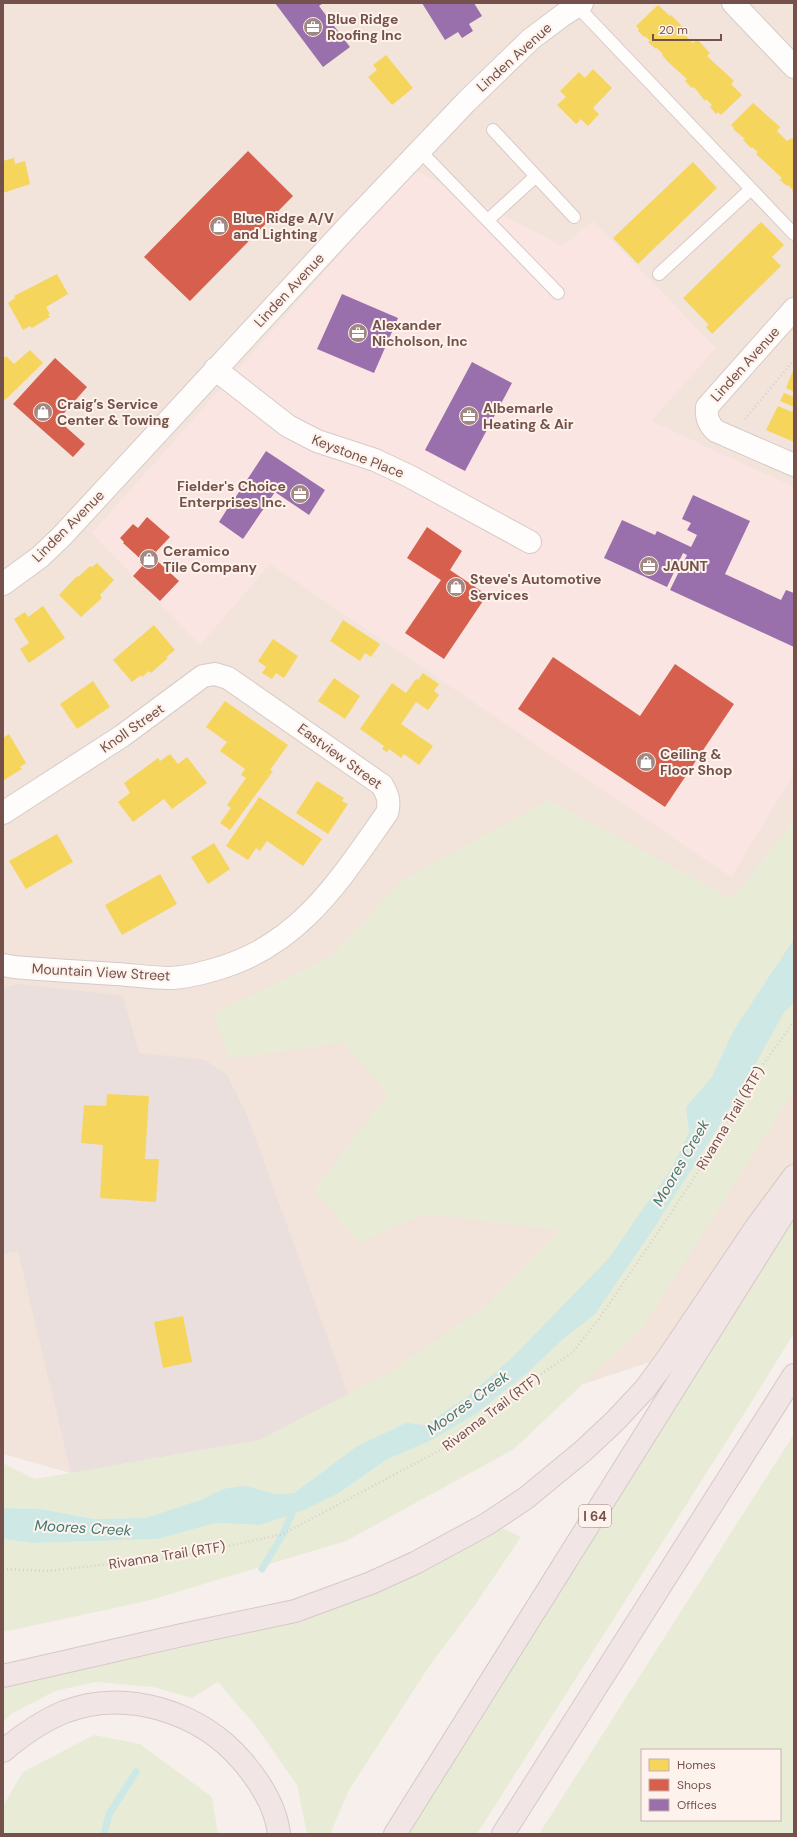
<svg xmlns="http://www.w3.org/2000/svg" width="797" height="1837" viewBox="0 0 797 1837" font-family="'DM Sans',sans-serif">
  <rect width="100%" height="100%" fill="#f7efeb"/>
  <path fill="#f2e3db" d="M3,3H794V1315L200,1509L3,1454Z"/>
  <path fill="#fae5e2" d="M415,170L562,246L593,221L716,348L651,421L794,487V774L731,877L270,564L200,645L92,533Z"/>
  <path fill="#eadfdc" d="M19,984L123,996L139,1053L205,1060L227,1075L247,1115L348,1394L260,1440L71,1473L18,1251L3,1254V988Z"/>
  <path fill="#e8ecd6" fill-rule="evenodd" d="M549,800L732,899L794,820V939L734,1030L712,1077L686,1107L689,1132L672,1168L608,1259L513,1357L468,1396L425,1425L406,1423L356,1447L294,1493L276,1494L245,1486L223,1489L201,1500L145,1518L95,1519L40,1509L3,1508V1463L35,1479L260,1440L389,1373L489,1303L560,1230L424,1214L359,1243L314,1190L388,1094L343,1042L230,1059L214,1013L332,956L403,880Z
    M794,1003L793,1092L643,1327L514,1449L346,1541L147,1601L3,1632V1539L31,1543L158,1539L215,1523L260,1525L339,1493L386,1460L432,1440L477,1413L529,1371L563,1339L595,1314L652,1231L709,1142L745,1083L784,1012Z
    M794,1220V1333L754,1398L477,1834H408Z
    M794,1434V1834H539ZM642,1750H780V1820H642Z
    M498,1526L521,1537L475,1605L430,1665L349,1790L330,1834H307L297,1785L255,1725L218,1682L192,1698L153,1687L96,1682L55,1691L11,1714L3,1722V1687L249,1633L329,1610L459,1550Z
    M94,1735L140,1744L212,1797L218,1834H3V1806L23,1772Z"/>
  <path fill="#cde8e5" d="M794,939V1003L784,1012L745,1083L709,1142L652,1231L595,1314L563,1339L529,1371L477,1413L432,1440L386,1460L339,1493L304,1510L260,1525L215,1523L158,1539L31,1543L3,1539V1508L40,1509L95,1519L145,1518L201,1500L223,1489L245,1486L276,1494L294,1493L356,1447L406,1423L425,1425L468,1396L513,1357L608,1259L672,1168L689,1132L686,1107L712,1077L734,1030Z"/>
  <path fill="#f6d55c" d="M658,5L670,16L671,15L685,29L682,32L693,43L697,39L710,53L707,56L734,81L731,84L742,95L721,115L718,112L716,114L710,107L712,105L706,99L705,101L694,87L692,88L685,81L687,79L668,62L662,55L663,54L657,48L656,49L648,42L650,41L645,36L644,37L638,31L639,29L636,26Z
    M386,55L413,88L392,105L368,77L377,70L373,65Z
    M593,69L612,88L593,108L599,114L588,126L581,119L576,124L557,105L566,97L560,91L579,72L585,78Z
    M753,103L780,127L777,131L787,141L792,138L794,140V193L792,191L793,190L788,185L787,186L780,180L782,178L756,154L758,152L752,147L751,148L743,140L745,139L733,129L734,128L731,125Z
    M14,158L15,164L25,161L30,184L3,193V161Z
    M693,162L717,188L638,264L613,238Z
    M761,222L784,245L772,257L781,266L712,334L706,327L709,325L683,298Z
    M57,274L68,294L46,307L50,314L48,315L50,317L32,328L30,326L23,330L8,303L15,298L14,296Z
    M30,350L43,363L5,400L3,398V359L6,356L14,364Z
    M794,368V392L786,388Z
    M784,393L794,397V407L780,401Z
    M778,406L792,412L794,407V442L766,430Z
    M97,563L114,580L100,595L102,598L81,617L59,595L77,576L78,577L90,566L92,567Z
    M43,606L65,638L29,663L20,649L29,643L14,619L25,612L28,617Z
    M343,620L380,644L371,657L365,653L360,661L330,641Z
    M154,625L175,650L166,657L168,658L151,673L149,671L142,677L141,675L132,682L113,660Z
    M273,639L298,656L284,678L276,673L272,679L262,673L266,667L258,661Z
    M423,673L439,684L434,691L439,695L428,710L416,702L401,724L433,746L419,765L404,754L401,758L389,749L387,752L382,749L384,746L360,729L392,683L406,693L416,679L418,680Z
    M334,678L360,696L345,719L318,701Z
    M93,681L110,707L77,729L60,704Z
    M225,701L288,745L270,770L273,771L230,830L220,823L231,808L227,805L246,778L241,775L245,769L220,751L227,742L206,727Z
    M9,734L26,763L20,767L22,769L4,780L3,738Z
    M170,754L178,764L187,757L207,783L172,809L164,799L133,822L118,802L130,793L124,783L158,758L160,761Z
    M317,781L344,798L342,801L348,804L328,834L296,813Z
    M259,797L322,839L303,866L267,841L260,851L256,848L248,860L226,846Z
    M57,834L73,862L26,889L9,861Z
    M214,843L230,869L208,884L191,857Z
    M160,874L177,904L122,935L105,905Z
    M107,1094L149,1096L145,1159H159L156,1202L100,1198L103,1145L81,1143L84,1105L106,1106Z
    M183,1316L192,1362L163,1368L154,1322Z"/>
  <path fill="#d6604d" d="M248,151L293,196L190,301L144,257Z
    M55,358L87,387L58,420L85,444L73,457L13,404Z
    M147,517L170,537L152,556L179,581L160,601L133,576L145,563L123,543L124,542L120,538L133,524L138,528Z
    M427,527L462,551L450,570L487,595L444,659L405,633L441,580L407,558Z
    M553,657L640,716L675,664L734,704L665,807L518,709Z"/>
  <path fill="#9970ab" d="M275,3H323L319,6L350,47L323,67Z
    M422,3H474L482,16L469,24L473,31L462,38L458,32L445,40Z
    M342,294L398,318L374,373L317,349Z
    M472,362L512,383L465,471L425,450Z
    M266,451L325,490L309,515L275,492L243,539L219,522L229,506L226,505L232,496L235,498Z
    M693,495L750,521L725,574L781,600L786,590L794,593V647L670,590L687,555L683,553L667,587L604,558L622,520L655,535L657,531L691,547L697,535L687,530L691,523L682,519Z"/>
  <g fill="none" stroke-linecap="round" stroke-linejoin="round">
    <path stroke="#cde8e5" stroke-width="7" d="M262,1569L283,1534L295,1506
      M104,1834L109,1814L136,1772"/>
    <g stroke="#d6cbc8" stroke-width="14">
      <path id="service" d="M577,6L794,234
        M493,130L574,217
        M419,150L558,293
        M488,220L536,176
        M659,274L751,189"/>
    </g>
    <g stroke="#d6cbc8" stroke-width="24">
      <path id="minor" d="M733,3L794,67
        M794,309L707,407C706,417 708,424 716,431L794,465
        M215,369L288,426L317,441L375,460L409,476L530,542
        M3,584L40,557L62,536L352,222L467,101L531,39L563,15L582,3
        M3,813L122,736L203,676L215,674L228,678L382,785C388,795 390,802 387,813C339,881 299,947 213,970C199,974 184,978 169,978C152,978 134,975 117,974C83,972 48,970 14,967L3,965"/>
    </g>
    <g stroke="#d5c9c6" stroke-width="24">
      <path id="motorway" d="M3,1676L182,1635L295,1611L371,1583L415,1563L487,1524L526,1498L583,1451L615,1421L645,1389L670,1355L757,1226L794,1176
        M3,1751C22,1735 40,1722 64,1712C126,1688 201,1712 243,1762C260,1782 276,1807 279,1834
        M395,1834L789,1205
        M503,1834L794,1375"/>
    </g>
    <path stroke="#d9cfce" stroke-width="2.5" stroke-dasharray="1 3" stroke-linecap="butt" d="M745,419L794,360
      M3,1569L48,1571L154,1559L198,1553L283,1534L448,1446L504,1406L534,1379L572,1353L599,1319L669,1216L709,1155L725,1125L762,1066L794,1021"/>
    <use href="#service" stroke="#fefdfc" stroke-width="12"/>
    <use href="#minor" stroke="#fefdfc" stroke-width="22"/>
    <use href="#motorway" stroke="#f1e6e5" stroke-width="22"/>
  </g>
  <defs>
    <g id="office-disc" transform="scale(1)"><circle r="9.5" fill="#a28883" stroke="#fef3ec"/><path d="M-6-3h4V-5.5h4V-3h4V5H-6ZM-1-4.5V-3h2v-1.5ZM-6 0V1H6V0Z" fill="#fff"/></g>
    <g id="shop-disc" transform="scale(1)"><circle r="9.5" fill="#a28883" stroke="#fef3ec"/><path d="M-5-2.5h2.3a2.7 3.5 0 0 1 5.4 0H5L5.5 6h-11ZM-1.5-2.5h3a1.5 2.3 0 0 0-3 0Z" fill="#fff"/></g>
  </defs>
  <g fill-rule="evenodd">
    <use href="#office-disc" x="313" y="27"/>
    <use href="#shop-disc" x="219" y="226"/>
    <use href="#office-disc" x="358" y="333"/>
    <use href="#shop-disc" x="43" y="412"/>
    <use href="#office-disc" x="469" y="416"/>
    <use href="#office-disc" x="300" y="494"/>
    <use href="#shop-disc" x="149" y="559"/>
    <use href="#office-disc" x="649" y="566"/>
    <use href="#shop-disc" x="456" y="587"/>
    <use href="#shop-disc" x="646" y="762"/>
  </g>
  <g text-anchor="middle" stroke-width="4" stroke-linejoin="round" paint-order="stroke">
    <rect fill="#fef3ec" stroke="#9d827b" stroke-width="1" x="579" y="1505" width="32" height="22" rx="3"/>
    <g font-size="13" font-weight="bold" fill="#74514b">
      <text x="595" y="1521">I 64</text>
    </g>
    <g font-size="14" font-weight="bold" fill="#74514b" stroke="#fef3ec" text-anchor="start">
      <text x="327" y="24">Blue Ridge<tspan x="327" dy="16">Roofing Inc</tspan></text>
      <text x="233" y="223">Blue Ridge A/V<tspan x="233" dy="16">and Lighting</tspan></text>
      <text x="372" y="330">Alexander<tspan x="372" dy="16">Nicholson, Inc</tspan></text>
      <text x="57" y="409">Craig’s Service<tspan x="57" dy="16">Center &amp; Towing</tspan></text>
      <text x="483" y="413">Albemarle<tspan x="483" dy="16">Heating &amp; Air</tspan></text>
      <text x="286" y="491" text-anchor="end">Fielder's Choice<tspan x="286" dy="16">Enterprises Inc.</tspan></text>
      <text x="163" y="556">Ceramico<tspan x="163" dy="16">Tile Company</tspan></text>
      <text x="663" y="571">JAUNT</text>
      <text x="470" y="584">Steve's Automotive<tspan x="470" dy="16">Services</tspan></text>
      <text x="660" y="759">Ceiling &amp;<tspan x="660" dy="16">Floor Shop</tspan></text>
    </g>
    <g font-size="14" fill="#74514b" stroke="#fef3ec">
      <text transform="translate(514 57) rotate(-42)" y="5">Linden Avenue</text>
      <text transform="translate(289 290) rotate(-47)" y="5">Linden Avenue</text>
      <text transform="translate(745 364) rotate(-48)" y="5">Linden Avenue</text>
      <text transform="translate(358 456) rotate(21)" y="5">Keystone Place</text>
      <text transform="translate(68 526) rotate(-45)" y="5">Linden Avenue</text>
      <text transform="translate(132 728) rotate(-35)" y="5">Knoll Street</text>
      <text transform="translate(340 756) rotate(36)" y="5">Eastview Street</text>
      <text transform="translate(101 972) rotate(3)" y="5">Mountain View Street</text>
      <text transform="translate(730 1118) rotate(-59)" y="5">Rivanna Trail (RTF)</text>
      <text transform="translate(491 1412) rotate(-37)" y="5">Rivanna Trail (RTF)</text>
      <text transform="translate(167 1555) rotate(-9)" y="5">Rivanna Trail (RTF)</text>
    </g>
    <g font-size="15" font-style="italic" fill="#407976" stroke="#fef3ec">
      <text transform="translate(681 1163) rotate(-60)" y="5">Moores Creek</text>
      <text transform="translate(468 1403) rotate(-36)" y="5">Moores Creek</text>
      <text transform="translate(83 1528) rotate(3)" y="5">Moores Creek</text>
    </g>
  </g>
  <rect width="797" height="1837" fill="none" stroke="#74514b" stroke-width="8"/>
  <rect x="641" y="1749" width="140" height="72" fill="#fef3ec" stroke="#c7b2ac"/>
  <rect x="649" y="1759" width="20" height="12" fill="#f6d55c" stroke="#c7b2ac"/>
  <text x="677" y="1769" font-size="12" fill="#74514b">Homes</text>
  <rect x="649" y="1779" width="20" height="12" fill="#d6604d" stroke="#c7b2ac"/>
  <text x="677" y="1789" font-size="12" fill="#74514b">Shops</text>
  <rect x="649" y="1799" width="20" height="12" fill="#9970ab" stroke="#c7b2ac"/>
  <text x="677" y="1809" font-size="12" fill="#74514b">Offices</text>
  <path d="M653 34v6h68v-6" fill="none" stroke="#74514b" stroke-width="2"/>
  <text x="659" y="34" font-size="12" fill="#74514b" stroke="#fef3ec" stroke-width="3" paint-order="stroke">20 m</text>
</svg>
